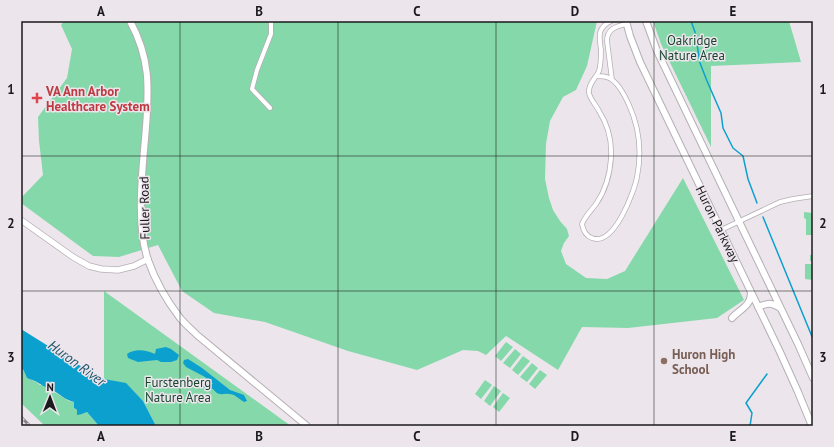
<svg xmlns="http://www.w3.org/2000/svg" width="834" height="447" viewBox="0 0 834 447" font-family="'PT Sans',sans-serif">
  <rect width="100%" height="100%" fill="#ece6ec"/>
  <path fill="#85d8a9" d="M64,21H597L587,66L576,90L563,97L550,121L546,144L545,179L549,198L553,210L560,221L567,229L569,236L564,243L561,251L566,264L586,278L607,279L625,271L683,178L744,300L717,318L628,328L582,327L558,370L506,336L486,355L478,351L463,350L417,370L348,351L265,322L214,313L182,291L158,245L119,257L93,256L21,203V198L43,175L39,141L38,117L67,78L72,49L61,25Z
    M653,21H789L801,62L711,66V147L661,44Z
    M804,212L813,213V235H806V219L804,218Z
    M810,255H813V280L805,279V264H812V261H810Z
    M104,291L291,426H156L143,401L126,384L104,379Z
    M506,342L513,347L501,361L495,356Z
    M515,349L521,354L510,368L503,363Z
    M523,356L530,361L518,375L512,370Z
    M532,363L538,368L527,382L520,377Z
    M23,369L27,378L36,382L40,385H43L69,401L74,402V408L82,414L87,412L99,426H45L21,403V372Z
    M540,370L547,375L535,389L529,384Z
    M485,380L492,385L481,399L475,394Z
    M494,386L501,391L490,406L484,401Z
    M503,393L510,398L499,412L493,407Z"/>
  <path fill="#0ca0cf" d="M21,329L77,364L104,379L126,383L143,401L156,426H99L87,412L82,414L77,415V410L74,408V402C65,400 60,394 52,390C46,388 41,384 35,381C32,380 29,379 27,378L23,369L21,372Z
    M166,347L171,349L179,355L177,360L171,362H161L157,360L138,362L128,358L127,354C135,348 146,350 155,354L156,349Z
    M188,359L202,368L230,390L244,395L247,401L244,402C239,399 235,394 229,394C222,393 219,397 213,389H205L203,386L204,384H213L205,377L186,367L183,363L184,360Z"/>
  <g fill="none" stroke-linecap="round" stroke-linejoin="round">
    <path stroke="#0ca0cf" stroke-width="1.5" d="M691,21L695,32L700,63L707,81L721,113L723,128L733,148L743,156L748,179L757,203
      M763,217L813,339
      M750,426L752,413L746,403L767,374"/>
    <g stroke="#b5afb5" stroke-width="5.5">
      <path id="minor" d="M597,76C601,76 605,76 609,78C618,82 625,96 629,105C639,127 642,152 637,177C634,192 614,247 592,238C586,236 583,230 582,224C585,216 591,211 596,204C605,191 610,174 611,158C612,142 608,125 599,111C596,105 590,99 589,93C588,84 596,78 599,71C601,64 601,57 601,50C599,36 597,28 611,21
        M612,80L607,41C607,29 616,26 627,24
        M270,108L252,89L257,70L271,34V21
        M721,230L780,202L793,199L813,196"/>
    </g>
    <g stroke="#b5afb5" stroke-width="7">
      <path id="tertiary" d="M21,220L73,257L89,266L101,269L118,270L134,266L148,259"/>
    </g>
    <g stroke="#b5afb5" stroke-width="8">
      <path id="secondary" d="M130,21C150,58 149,86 146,127C143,166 135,222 148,260C155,280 167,301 180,318C185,324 192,330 197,335L307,426
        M626,21L630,36L640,62L780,352L798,392L812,426
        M646,21L657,51L798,344L813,378
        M758,307C768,303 771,302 780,308
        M732,318C740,309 751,306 751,293"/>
    </g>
    <use href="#minor" stroke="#fff" stroke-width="4"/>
    <use href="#tertiary" stroke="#fff" stroke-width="5.5"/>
    <use href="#secondary" stroke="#fff" stroke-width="6"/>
    <g stroke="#878387" stroke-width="3">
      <path id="rail" d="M21,417L30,426"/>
    </g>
    <use href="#rail" stroke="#ece6ec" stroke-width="1.5" stroke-dasharray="4.5" stroke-linecap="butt"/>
  </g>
  <path fill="none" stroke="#1b191b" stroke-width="1" stroke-opacity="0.55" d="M180,21V426M338,21V426M496,21V426M654,21V426M21,156H813M21,291H813"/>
  <path fill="#e0444e" stroke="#ece6ec" stroke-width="1.5" d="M35 92h4v4h4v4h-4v4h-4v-4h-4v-4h4z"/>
  <circle fill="#8d6e63" stroke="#ece6ec" stroke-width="1.5" cx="664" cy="361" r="4"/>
  <g text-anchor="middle" stroke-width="3" stroke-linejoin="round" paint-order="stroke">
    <g font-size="13" fill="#19452f" stroke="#ece6ec">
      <text x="692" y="45">Oakridge<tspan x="692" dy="15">Nature Area</tspan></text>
      <text x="178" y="387">Furstenberg<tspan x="178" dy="15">Nature Area</tspan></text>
    </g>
    <g font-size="13" font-weight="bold" fill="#be3a42" stroke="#ece6ec" text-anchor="start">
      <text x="46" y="96">VA Ann Arbor<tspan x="46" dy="15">Healthcare System</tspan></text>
    </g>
    <g font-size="13" fill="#1b191b" stroke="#ece6ec">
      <text transform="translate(144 208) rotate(-91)" y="5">Fuller Road</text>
      <text transform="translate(718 224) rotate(64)" y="5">Huron Parkway</text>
    </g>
    <g font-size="13" font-weight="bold" fill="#785e54" stroke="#ece6ec" text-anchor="start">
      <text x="672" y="359">Huron High<tspan x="672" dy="15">School</tspan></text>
    </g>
    <g font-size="14" font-style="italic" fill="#25566b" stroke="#ece6ec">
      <text transform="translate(77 363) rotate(36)" y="5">Huron River</text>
    </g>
  </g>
  <rect width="834" height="447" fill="none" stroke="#ece6ec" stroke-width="44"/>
  <g transform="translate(50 397) rotate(1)" stroke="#ece6ec" stroke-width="3" paint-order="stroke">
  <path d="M0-3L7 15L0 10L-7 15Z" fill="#1b191b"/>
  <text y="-6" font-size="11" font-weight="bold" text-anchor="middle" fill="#1b191b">N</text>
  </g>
  <rect x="22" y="22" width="790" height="403" fill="none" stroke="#1b191b" stroke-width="1.5"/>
  <g font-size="13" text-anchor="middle" font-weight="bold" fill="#1b191b">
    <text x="101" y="16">A</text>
    <text x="259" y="16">B</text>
    <text x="417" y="16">C</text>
    <text x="575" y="16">D</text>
    <text x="733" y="16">E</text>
    <text x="11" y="94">1</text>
    <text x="823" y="94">1</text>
    <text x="11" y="228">2</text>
    <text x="823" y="228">2</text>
    <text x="11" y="362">3</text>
    <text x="823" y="362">3</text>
    <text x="101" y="441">A</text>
    <text x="259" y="441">B</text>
    <text x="417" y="441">C</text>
    <text x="575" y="441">D</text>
    <text x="733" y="441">E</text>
  </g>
</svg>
